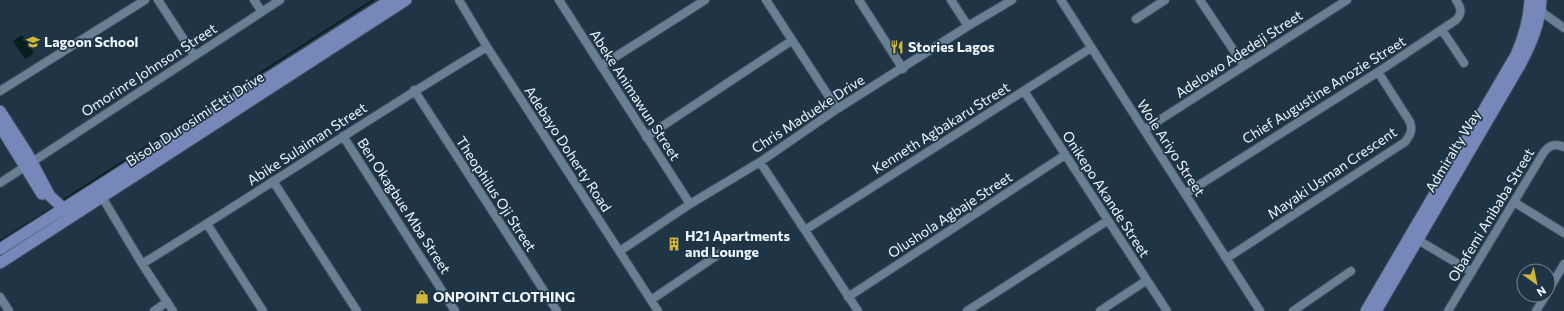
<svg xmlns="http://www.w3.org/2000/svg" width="1564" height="311" viewBox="0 0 1564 311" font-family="Commissioner,sans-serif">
  <rect width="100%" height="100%" fill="#1f3445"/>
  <path fill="#031e1b" d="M22,35L34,53L25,59L13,41Z"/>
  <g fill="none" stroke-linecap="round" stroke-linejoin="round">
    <path stroke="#031e1b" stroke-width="1.5" d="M62,201L373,0
      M0,241L54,207"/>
    <g stroke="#3e505d" stroke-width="10">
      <path id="minor" d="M158,0L194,55
        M254,0L262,12
        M459,0L487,47L658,311
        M559,0L690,204
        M766,0L837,109
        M859,0L903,69
        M951,0L968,26
        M1061,0L1260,311
        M1200,0L1244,66
        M1539,10L1564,28
        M1136,19L1165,0
        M1442,30L1464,63
        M601,66L705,0
        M414,90L557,311
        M0,91L145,0
        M1024,91L1167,311
        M1144,130L1347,0
        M343,136L455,311
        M646,137L791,41
        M760,162L858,311
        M273,181L357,311
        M0,183L280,0
        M1185,194L1378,72L1456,20C1463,13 1461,8 1456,0
        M102,197L142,264L173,311
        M1514,202L1564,233
        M207,224L263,311
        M805,230L1091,48
        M1418,240L1472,272
        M620,251L690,204L760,162L837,109L968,26L1012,0
        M1227,258L1405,142C1410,135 1413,131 1410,122L1378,72
        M142,264C258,193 370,117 487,47
        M1548,291L1564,264
        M0,297L9,311
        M848,297L1065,155
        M651,300L719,254
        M154,311L167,302
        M967,311L1107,221
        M1100,311L1147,280
        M1293,311L1351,271
        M1448,311L1544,152C1550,145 1555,143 1564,147
        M1536,311L1546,295"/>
    </g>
    <g stroke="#3e505d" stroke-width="13">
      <path id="major" d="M0,111L27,153L50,196L63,208L69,211
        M0,126L42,194
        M0,249L390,0
        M0,263L406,0
        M1366,311L1516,55C1524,37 1529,20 1530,0
        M1376,311L1520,65C1531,44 1540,24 1541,0"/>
    </g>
    <use href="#minor" stroke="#698094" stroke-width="8"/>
    <use href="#major" stroke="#7687ba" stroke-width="11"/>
  </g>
  <defs>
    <g id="school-bare" transform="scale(1.08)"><path d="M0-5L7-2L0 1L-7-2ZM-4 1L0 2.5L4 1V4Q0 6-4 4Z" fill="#d1b736" stroke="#1f3445" stroke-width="2.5" paint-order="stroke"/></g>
    <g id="restaurant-bare" transform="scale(1.08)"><path d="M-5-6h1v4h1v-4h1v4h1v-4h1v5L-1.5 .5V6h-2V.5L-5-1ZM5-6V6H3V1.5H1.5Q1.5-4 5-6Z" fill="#d1b736" stroke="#1f3445" stroke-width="2.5" paint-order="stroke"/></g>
    <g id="building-bare" transform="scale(1.08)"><path d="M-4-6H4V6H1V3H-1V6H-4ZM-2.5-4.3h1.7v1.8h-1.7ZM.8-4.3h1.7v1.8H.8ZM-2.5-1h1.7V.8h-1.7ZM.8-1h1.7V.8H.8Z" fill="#d1b736" stroke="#1f3445" stroke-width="2.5" paint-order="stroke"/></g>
    <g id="shop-bare" transform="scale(1.08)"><path d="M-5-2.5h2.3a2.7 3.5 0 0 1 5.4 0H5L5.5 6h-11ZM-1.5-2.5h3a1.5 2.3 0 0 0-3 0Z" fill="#d1b736" stroke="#1f3445" stroke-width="2.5" paint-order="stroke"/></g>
  </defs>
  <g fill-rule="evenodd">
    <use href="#school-bare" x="33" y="42"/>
    <use href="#restaurant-bare" x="897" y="47"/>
    <use href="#building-bare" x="674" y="244"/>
    <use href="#shop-bare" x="422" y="297"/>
  </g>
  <g text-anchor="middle" stroke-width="3.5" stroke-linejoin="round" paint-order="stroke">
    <g font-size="14" font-weight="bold" fill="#eef6fd" stroke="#1f3445" text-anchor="start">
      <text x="44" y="47">Lagoon School</text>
      <text x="908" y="52">Stories Lagos</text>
      <text x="685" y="241">H21 Apartments<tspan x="685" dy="16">and Lounge</tspan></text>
      <text x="433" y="302">ONPOINT CLOTHING</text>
    </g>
    <g font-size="14" fill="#eef6fd" stroke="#1f3445">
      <text transform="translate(1239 54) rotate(-33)" y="5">Adelowo Adedeji Street</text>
      <text transform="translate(149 70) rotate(-33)" y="5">Omorinre Johnson Street</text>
      <text transform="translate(1324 90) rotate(-32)" y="5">Chief Augustine Anozie Street</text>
      <text transform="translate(635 95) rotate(57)" y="5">Abeke Animawun Street</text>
      <text transform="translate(808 114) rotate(-33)" y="5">Chris Madueke Drive</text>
      <text transform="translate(195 119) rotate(-33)" y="5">Bisola Durosimi Etti Drive</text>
      <text transform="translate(941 128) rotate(-32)" y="5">Kenneth Agbakaru Street</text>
      <text transform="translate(307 144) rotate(-33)" y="5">Abike Sulaiman Street</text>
      <text transform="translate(1171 148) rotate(57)" y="5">Wole Ariyo Street</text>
      <text transform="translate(568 149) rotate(57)" y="5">Adebayo Doherty Road</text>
      <text transform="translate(1453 151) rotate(-59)" y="5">Admiralty Way</text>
      <text transform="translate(1332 173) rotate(-34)" y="5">Mayaki Usman Crescent</text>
      <text transform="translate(496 194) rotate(57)" y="5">Theophilus Oji Street</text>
      <text transform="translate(1106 194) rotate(57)" y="5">Onikepo Akande Street</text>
      <text transform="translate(404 206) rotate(57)" y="5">Ben Okagbue Mba Street</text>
      <text transform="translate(950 215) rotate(-33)" y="5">Olushola Agbaje Street</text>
      <text transform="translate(1491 215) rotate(-59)" y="5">Obafemi Anibaba Street</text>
    </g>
  </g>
  <g transform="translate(1536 283) rotate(147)"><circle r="19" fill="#1f3445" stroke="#72828f"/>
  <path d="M0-3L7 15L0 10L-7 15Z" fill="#d1b736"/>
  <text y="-6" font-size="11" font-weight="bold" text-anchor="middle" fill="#eef6fd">N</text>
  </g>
</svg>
